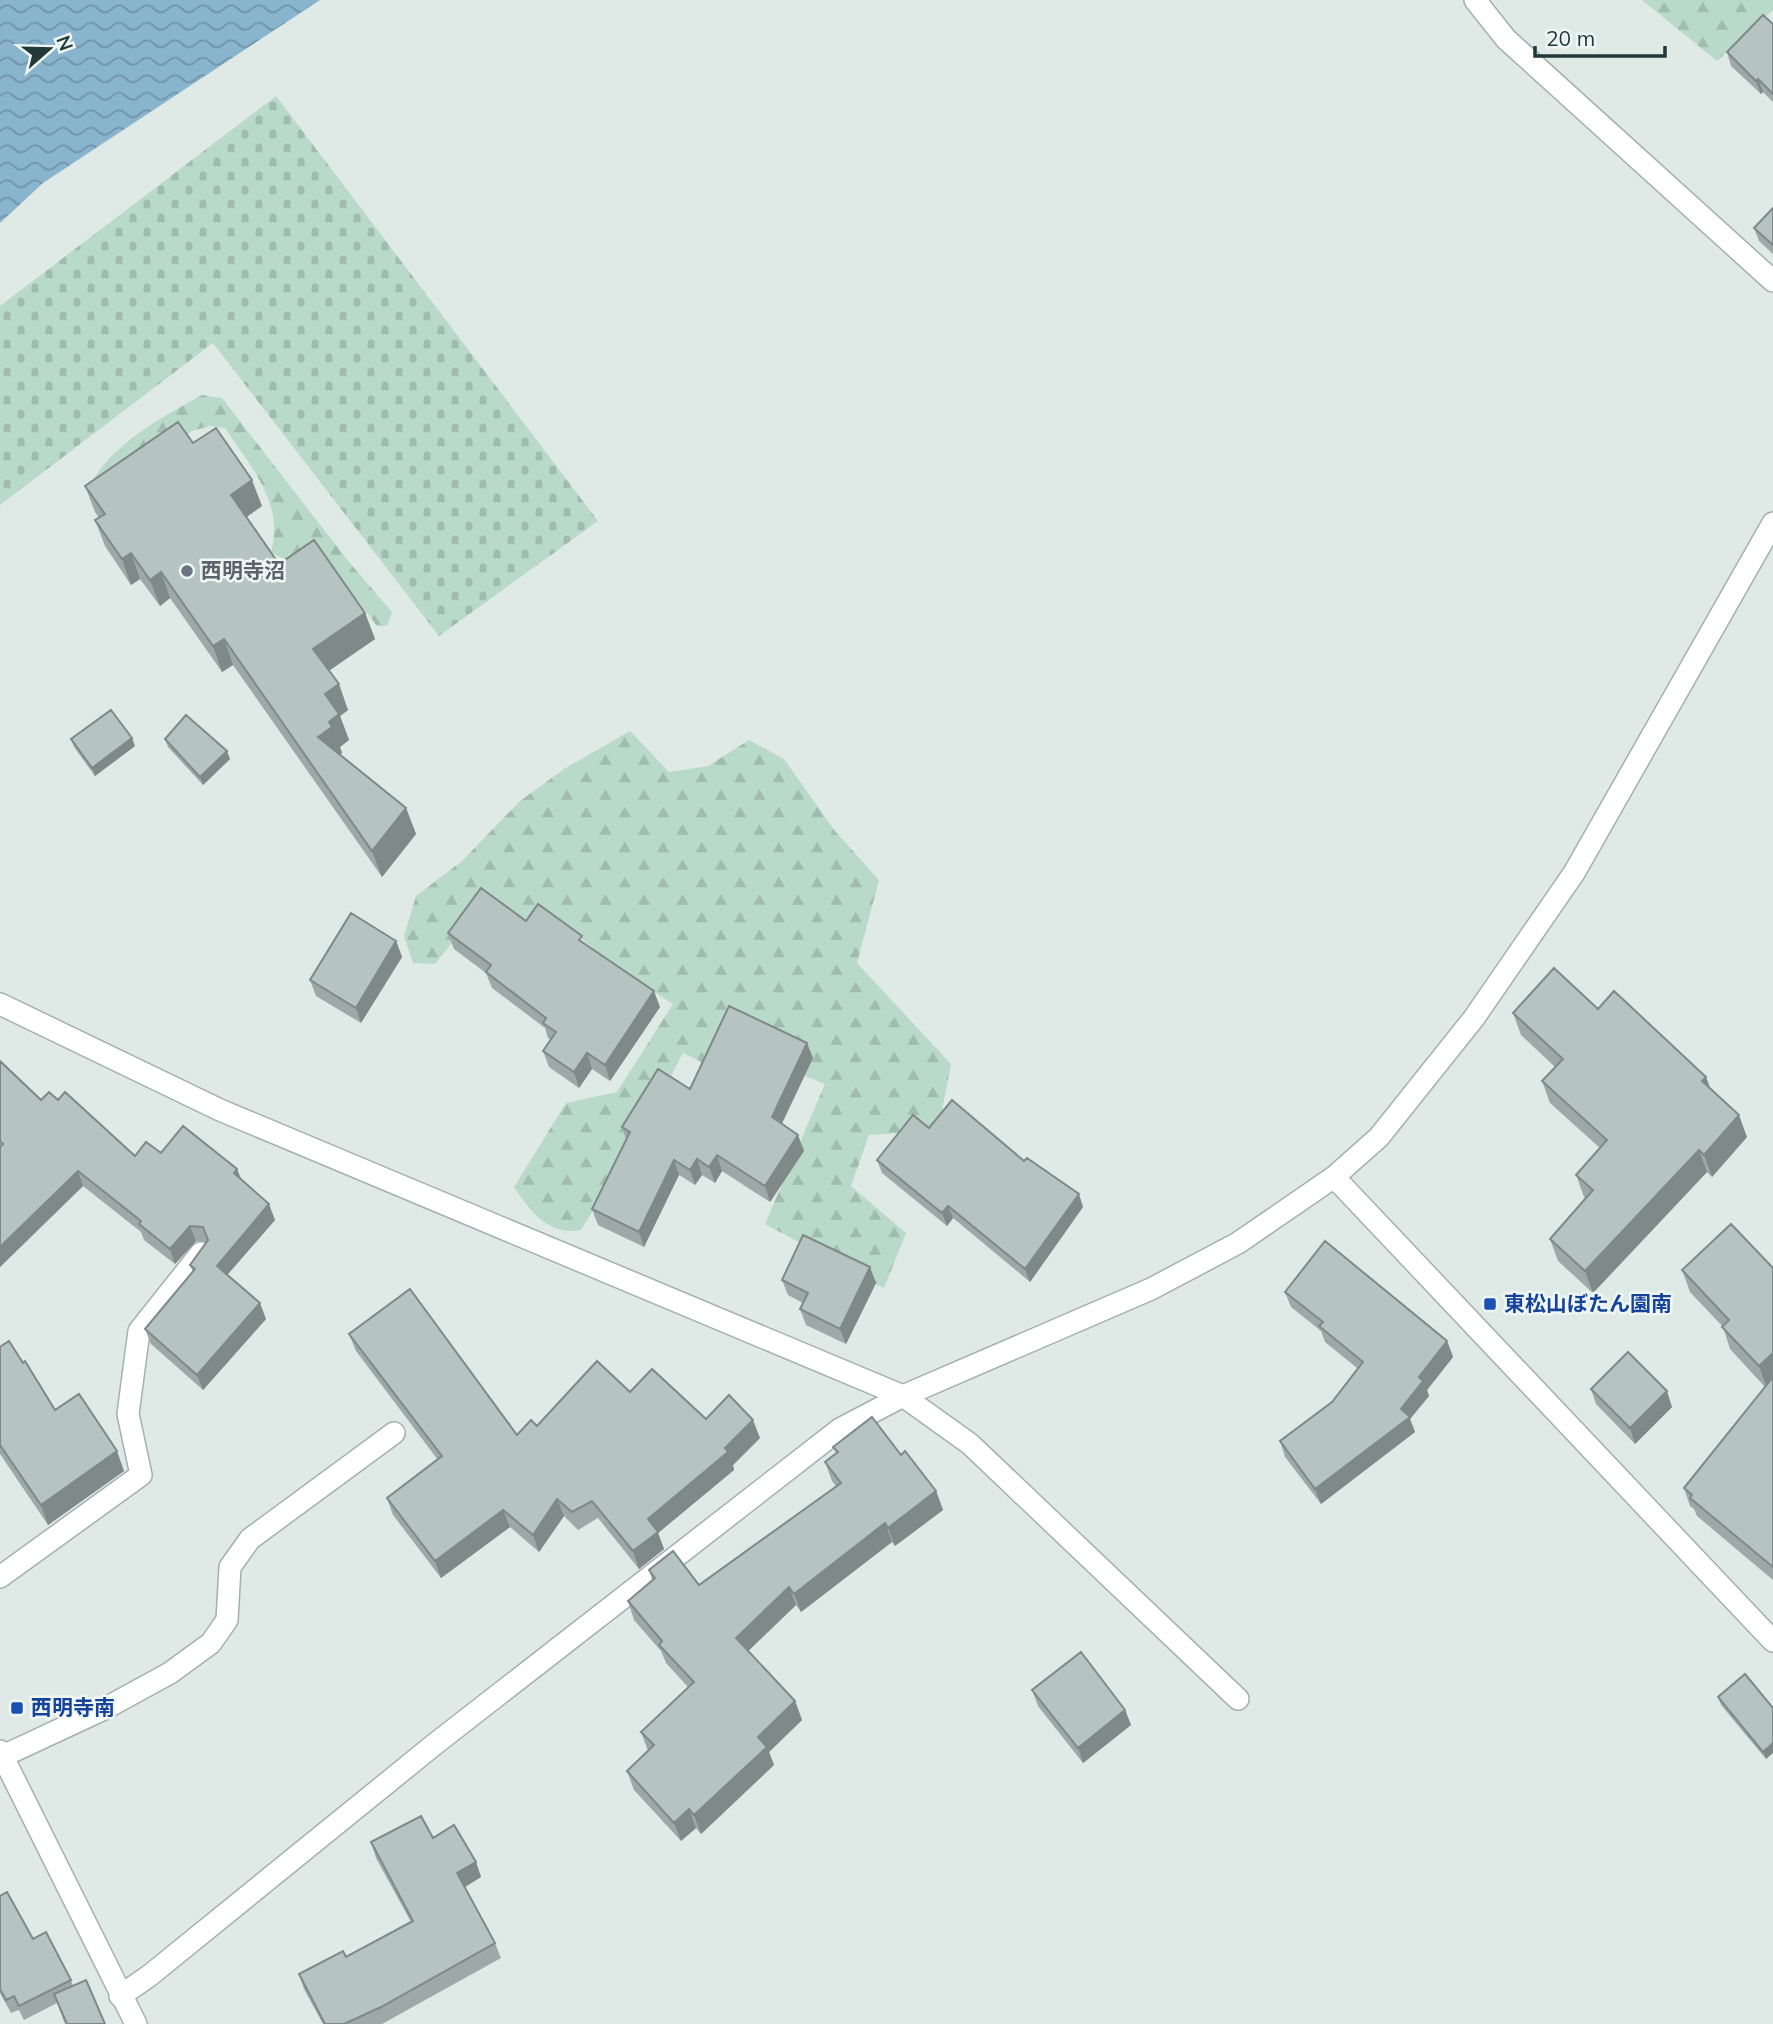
<svg xmlns="http://www.w3.org/2000/svg" width="1773" height="2024" viewBox="0 0 1773 2024" font-family="Mulish,'Noto Sans JP',sans-serif">
  <defs>
    <pattern id="forest-firs" width="22" height="20" patternUnits="userSpaceOnUse" patternTransform="scale(1.75)"><rect width="22" height="20" fill="#b9dac9"/><path d="M5 1l3.5 6h-7zM16 11l3.5 6h-7z" fill="#9fbcad"/></pattern>
    <pattern id="cemetery-stones" width="16" height="16" patternUnits="userSpaceOnUse" patternTransform="scale(1.75)"><rect width="16" height="16" fill="#b9dac9"/><path d="M2 7V4a2 2 0 0 1 4 0v3zM10 15v-3a2 2 0 0 1 4 0v3z" fill="#9fbcad"/></pattern>
    <pattern id="water-waves" width="16" height="10" patternUnits="userSpaceOnUse" patternTransform="scale(1.75)"><rect width="16" height="10" fill="#89b4cd"/><path d="M0 5q4-4 8 0t8 0" fill="none" stroke="#7093a7"/></pattern>
  </defs>
  <rect width="100%" height="100%" fill="#dfeae7"/>
  <path fill="url(#forest-firs)" d="M1642,0H1773V10L1717,61Z
    M202,395L222,398L349,562L392,612L387,626H377L325,557L299,568L271,552C285,503 250,466 225,428L210,426L192,431L119,486H90C109,445 164,416 202,395Z
    M630,731L669,772L708,766L749,740L784,759L835,831L879,880L857,963L951,1064L938,1131L869,1135L851,1186L906,1233L884,1288L765,1224L825,1084L721,1041L720,1071L683,1053L634,1145L581,1230C548,1236 530,1211 514,1187L566,1103L617,1092L673,1004L625,974L574,933L530,928L490,896L435,964L413,963L404,936L416,896L462,861L520,801L564,769Z"/>
  <path fill="url(#cemetery-stones)" d="M276,96L598,521L439,636L213,343L0,505V306Z"/>
  <path fill="url(#water-waves)" d="M0,0H320L43,183L0,223Z"/>
  <g fill="none" stroke-linecap="round" stroke-linejoin="round">
    <g stroke="#a2b1af" stroke-width="24">
      <path id="service" d="M0,1577L141,1475L128,1414L139,1331L201,1253
        M3,1756L106,1708L170,1673L211,1643L227,1620L230,1567L250,1539L394,1433"/>
    </g>
    <g stroke="#a2b1af" stroke-width="24">
      <path id="minor" d="M0,1004L220,1110L903,1396L970,1444L1238,1699"/>
    </g>
    <g stroke="#a2b1af" stroke-width="24">
      <path id="tertiary" d="M1475,0L1506,39L1773,281
        M1334,1177L1773,1641
        M0,1751L136,2024
        M120,1996L149,1976L435,1744L840,1429L903,1396L1151,1289L1238,1243L1334,1177L1379,1137L1474,1018L1574,873L1773,523"/>
    </g>
    <use href="#service" stroke="#fff" stroke-width="21"/>
    <use href="#minor" stroke="#fff" stroke-width="21"/>
    <use href="#tertiary" stroke="#fff" stroke-width="21"/>
  </g>
  <path fill="#9ca9a6" d="M1773,24V102L1763,92L1761,94L1731,66L1727,52Z
    M1773,208V254L1759,241L1754,228Z
    M193,443L262,506L246,517L279,564L365,613L375,639L329,670L348,710L340,716L349,740L340,747L342,753L340,754L406,808L416,834L382,877L233,665L222,672L170,598L160,606L140,579L131,585L105,546L95,520L99,518L95,512L85,486Z
    M71,739L135,746L95,776L74,747Z
    M165,739L230,759L203,785L168,747Z
    M526,921L584,943L660,1007L610,1081L592,1069L579,1088L549,1067L543,1051L551,1040L548,1038L545,1028L492,988L486,973L454,949L448,933Z
    M396,941L402,957L361,1023L316,996L310,980Z
    M1598,1009L1706,1077L1710,1088L1747,1137L1712,1177L1707,1172L1593,1293L1558,1261L1550,1239L1586,1199L1584,1197L1576,1175L1600,1148L1550,1103L1542,1081L1555,1067L1521,1035L1513,1013Z
    M813,1058L782,1124L804,1151L770,1202L722,1171L715,1183L702,1175L695,1185L679,1175L644,1247L598,1225L592,1209L626,1139L622,1127L690,1089Z
    M0,1061L41,1100H58L135,1156L161,1153L237,1169L241,1180L275,1220L227,1275L266,1319L203,1390L151,1344L145,1329L193,1272L190,1265L207,1242L196,1241L175,1264L144,1240L141,1232L83,1186L0,1267Z
    M929,1128L1024,1161L1083,1207L1030,1282L953,1218L947,1226L882,1173L877,1160Z
    M1773,1268V1580L1697,1516L1694,1509L1690,1506L1684,1488L1765,1387L1730,1349L1723,1327L1690,1292L1682,1270Z
    M782,1280L876,1283L846,1344L806,1325L800,1309L803,1303L788,1295Z
    M1285,1292L1447,1341L1453,1357L1427,1390L1429,1396L1410,1419L1415,1432L1321,1504L1285,1457L1280,1441L1332,1402L1357,1368L1325,1342L1321,1331L1291,1307Z
    M349,1334L517,1435L537,1426L630,1392L760,1438L733,1465L734,1470L658,1533L664,1549L639,1569L598,1518L578,1530L564,1516L539,1552L510,1527L441,1578L393,1515L387,1498L438,1460L356,1351Z
    M0,1347L55,1410L124,1471L48,1525L0,1454Z
    M1591,1389L1672,1407L1635,1444L1596,1404Z
    M833,1447L901,1455L936,1491L943,1510L895,1546L892,1542L801,1612L796,1605L748,1651L795,1701L802,1720L769,1752L774,1765L701,1834L696,1828L681,1841L634,1790L627,1771L648,1751L641,1732L688,1687L666,1663L661,1651L634,1620L628,1601L652,1580L649,1570L699,1585L836,1486L832,1481L825,1462L836,1453Z
    M1745,1674L1766,1759L1721,1705L1718,1697Z
    M1032,1690L1125,1710L1131,1725L1083,1763L1038,1706Z
    M433,1838L476,1862L481,1877L464,1887L495,1943L501,1958L382,2024H323L304,1989L299,1974L346,1957L411,1922L376,1858L371,1842Z
    M0,1896L33,1939L71,1980L73,1986L105,2024H65L57,2003L24,2020L19,2010L11,2013L0,1993Z"/>
  <path fill="#7f8987" d="M1758,79L1763,92L1761,94L1756,81Z
    M252,480L262,506L241,521L231,495Z
    M131,553L140,579L131,585L122,559Z
    M161,572L170,598L160,606L150,580Z
    M365,613L375,639L323,675L313,649Z
    M224,639L233,665L222,672L213,646Z
    M339,684L348,710L340,716L349,740L340,747L342,753L328,763L318,737L329,722L325,694Z
    M132,738L135,746L95,776L92,768Z
    M227,751L230,759L203,785L200,777Z
    M406,808L416,834L382,877L372,851Z
    M396,941L402,957L361,1023L356,1008Z
    M654,991L660,1007L610,1081L605,1065Z
    M807,1043L813,1058L777,1133L772,1117Z
    M587,1053L592,1069L579,1088L574,1072Z
    M1706,1077L1714,1099L1702,1081Z
    M1739,1115L1747,1137L1712,1177L1704,1155Z
    M798,1135L804,1151L770,1202L765,1186Z
    M1699,1150L1707,1172L1593,1293L1585,1271Z
    M717,1155L722,1171L715,1183L709,1167Z
    M697,1159L702,1175L695,1185L690,1170Z
    M674,1160L679,1175L644,1247L639,1232Z
    M237,1169L243,1184L234,1173Z
    M78,1171L83,1186L0,1267V1247Z
    M1079,1194L1083,1207L1030,1282L1025,1269Z
    M269,1204L275,1220L222,1281L217,1266Z
    M948,1206L953,1218L947,1226L942,1213Z
    M190,1226L196,1241L175,1264L170,1249Z
    M870,1267L876,1283L846,1344L840,1329Z
    M260,1303L266,1319L203,1390L197,1375Z
    M1447,1341L1453,1357L1427,1390L1429,1396L1410,1419L1415,1432L1321,1504L1315,1489L1401,1409L1419,1377Z
    M1773,1353V1382L1767,1388L1759,1366Z
    M1667,1391L1672,1407L1635,1444L1630,1428Z
    M753,1420L760,1438L733,1465L734,1470L658,1533L664,1549L639,1569L633,1551L648,1519L725,1448Z
    M117,1451L124,1471L48,1525L41,1505Z
    M936,1491L943,1510L895,1546L888,1528Z
    M557,1499L564,1516L539,1552L533,1535Z
    M503,1510L510,1527L441,1578L435,1561Z
    M885,1523L892,1542L801,1612L794,1594Z
    M789,1587L796,1605L743,1656L736,1638Z
    M795,1701L802,1720L769,1752L774,1765L701,1834L694,1815L758,1737Z
    M1125,1710L1131,1725L1083,1763L1078,1748Z
    M1773,1743V1753L1766,1759L1763,1752Z
    M689,1809L696,1828L681,1841L674,1823Z
    M476,1862L481,1877L462,1889L457,1873Z"/>
  <path fill="#b5c4c1" stroke="#7f8987" stroke-width="2" d="M1763,15L1773,24V94L1758,79L1756,81L1727,52Z
    M1773,208V245L1754,228Z
    M178,422L193,443L216,428L252,480L231,495L279,564L314,540L365,613L313,649L339,684L325,694L339,714L329,722L332,727L318,737L406,808L372,851L224,639L213,646L161,572L150,580L131,553L122,559L95,520L105,514L85,486Z
    M111,710L132,738L92,768L71,739Z
    M186,715L227,751L200,777L165,739Z
    M481,888L526,921L538,904L582,936L579,940L654,991L605,1065L587,1053L574,1072L543,1051L556,1032L543,1023L546,1018L486,972L491,965L448,933Z
    M351,913L396,941L356,1008L310,980Z
    M1554,968L1598,1009L1614,991L1706,1077L1702,1081L1739,1115L1704,1155L1699,1150L1585,1271L1550,1239L1593,1190L1576,1175L1607,1140L1542,1081L1563,1059L1513,1013Z
    M729,1006L807,1043L772,1117L798,1135L765,1186L717,1155L709,1167L697,1159L690,1170L674,1160L639,1232L592,1209L630,1132L622,1127L658,1069L690,1089Z
    M0,1061L41,1100L49,1092L58,1100L65,1092L135,1156L146,1142L161,1153L183,1126L237,1169L234,1173L269,1204L217,1266L260,1303L197,1375L145,1329L195,1269L190,1265L208,1240L203,1227L190,1226L170,1249L139,1224L141,1221L78,1171L0,1247V1147L3,1144L0,1141Z
    M952,1100L1024,1161L1027,1158L1079,1194L1025,1269L948,1206L942,1213L877,1160L913,1115L929,1128Z
    M1731,1224L1773,1268V1353L1759,1366L1722,1327L1729,1320L1682,1270Z
    M803,1235L870,1267L840,1329L800,1309L808,1293L782,1280Z
    M1325,1241L1447,1341L1419,1377L1423,1381L1401,1409L1410,1417L1315,1489L1280,1441L1332,1402L1363,1362L1319,1326L1323,1322L1285,1292Z
    M410,1289L517,1435L531,1420L537,1426L597,1361L630,1392L652,1369L706,1419L729,1395L753,1420L725,1448L728,1452L648,1519L658,1532L633,1551L592,1501L572,1512L557,1499L533,1535L503,1510L435,1561L387,1498L442,1456L349,1334Z
    M9,1341L23,1363L25,1361L55,1410L79,1394L117,1451L41,1505L0,1445V1347Z
    M1628,1352L1667,1391L1630,1428L1591,1389Z
    M1773,1377V1567L1690,1498L1692,1495L1684,1488Z
    M872,1417L901,1455L905,1451L936,1491L888,1528L885,1523L794,1594L789,1587L736,1638L795,1701L758,1737L767,1747L694,1815L689,1809L674,1823L627,1771L654,1745L641,1732L694,1682L659,1645L662,1641L628,1601L655,1578L649,1570L673,1551L699,1585L841,1483L825,1462L838,1452L833,1447Z
    M1081,1652L1125,1710L1078,1748L1032,1690Z
    M1745,1674L1773,1708V1743L1763,1752L1718,1697Z
    M421,1816L433,1838L454,1825L476,1862L457,1873L495,1943L381,2007L344,2024H325L299,1974L343,1951L346,1957L413,1921L371,1842Z
    M7,1892L33,1939L46,1932L71,1980L19,2006L14,1996L6,2000L0,1989V1896Z
    M86,1980L105,2024H67L54,1994Z"/>
  <circle fill="#6b7280" stroke="#eff7f4" stroke-width="2.5" cx="187" cy="571" r="7"/>
  <g fill="#1a4fb4" stroke="#eff7f4" stroke-width="2.5">
    <rect x="1483" y="1297" width="14" height="14" rx="3.5"/>
    <rect x="10" y="1701" width="14" height="14" rx="3.5"/>
  </g>
  <g text-anchor="middle" stroke-width="5" stroke-linejoin="round" paint-order="stroke">
    <g font-size="21" font-weight="bold" fill="#5b616d" stroke="#eff7f4" text-anchor="start">
      <text x="201" y="578">西明寺沼</text>
    </g>
    <g font-size="21" font-weight="bold" fill="#164399" stroke="#eff7f4" text-anchor="start">
      <text x="1504" y="1311">東松山ぼたん園南</text>
      <text x="31" y="1715">西明寺南</text>
    </g>
  </g>
  <g transform="translate(49 49) rotate(70)" stroke="#eff7f4" stroke-width="5" paint-order="stroke">
  <path d="M0-5L12 26L0 18L-12 26Z" fill="#213937"/>
  <text y="-10" font-size="19" font-weight="bold" text-anchor="middle" fill="#213937">N</text>
  </g>
  <path d="M1535 46v10h130v-10" fill="none" stroke="#213937" stroke-width="3.5"/>
  <text x="1546" y="46" font-size="21" fill="#213937" stroke="#eff7f4" stroke-width="5" paint-order="stroke">20 m</text>
</svg>
